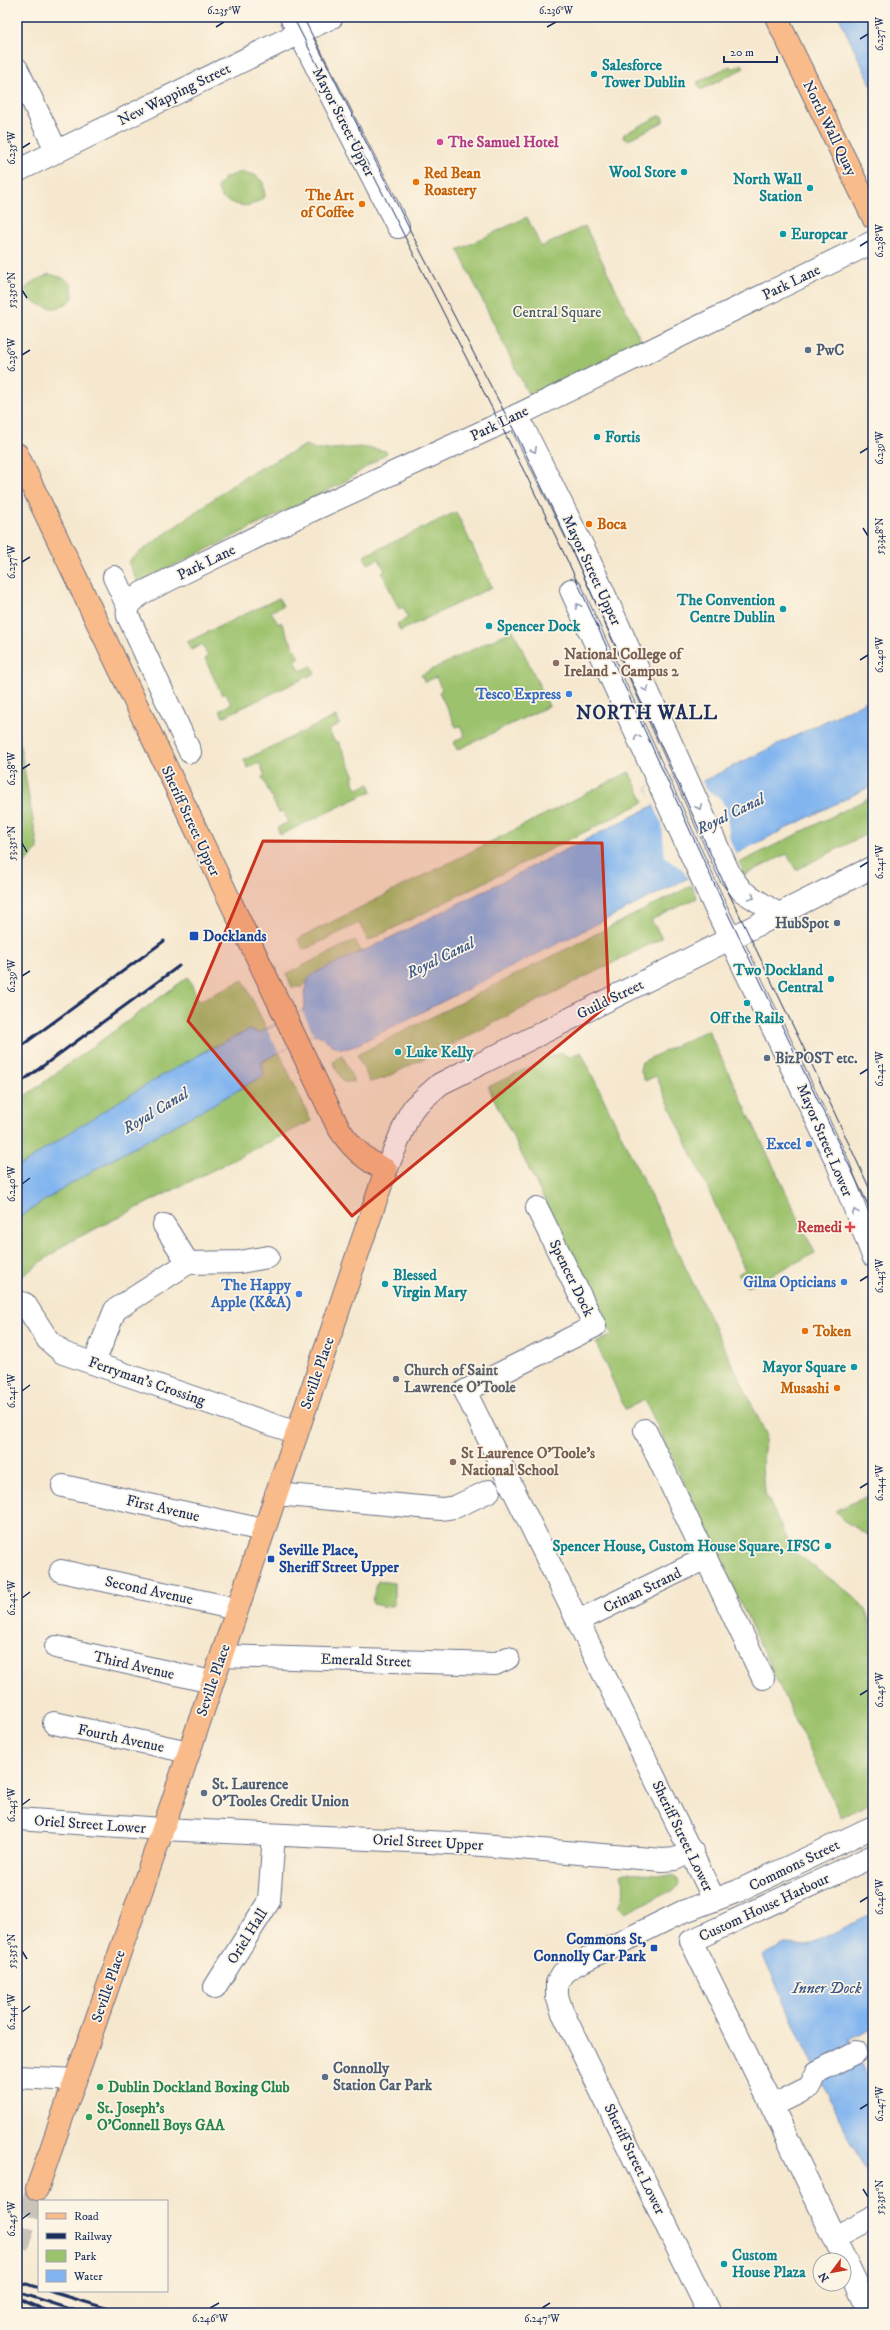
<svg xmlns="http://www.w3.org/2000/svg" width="890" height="2330" viewBox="0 0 890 2330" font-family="'IM FELL DW Pica',serif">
  <rect width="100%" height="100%" fill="#fcf5e5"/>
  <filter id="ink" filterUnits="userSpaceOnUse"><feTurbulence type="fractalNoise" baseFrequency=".025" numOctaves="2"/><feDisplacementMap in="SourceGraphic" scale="8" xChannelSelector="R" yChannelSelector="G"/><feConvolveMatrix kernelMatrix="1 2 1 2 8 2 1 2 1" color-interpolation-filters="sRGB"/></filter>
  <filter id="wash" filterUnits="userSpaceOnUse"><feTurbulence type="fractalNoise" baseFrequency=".012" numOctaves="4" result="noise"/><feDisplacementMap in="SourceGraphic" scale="16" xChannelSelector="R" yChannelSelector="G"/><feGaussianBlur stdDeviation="0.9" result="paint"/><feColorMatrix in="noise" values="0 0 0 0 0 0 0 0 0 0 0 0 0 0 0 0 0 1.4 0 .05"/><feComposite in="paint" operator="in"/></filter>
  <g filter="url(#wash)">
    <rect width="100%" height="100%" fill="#f6e8cf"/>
    <path fill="#9dc26d" stroke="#5c7866" d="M742,64L744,68L701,90L697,82L730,66L733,69Z
      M659,116L663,117V122L628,140L623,138L624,134Z
      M241,172L255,175L263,182L265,196C249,210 240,207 222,198L217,187L225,178Z
      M527,217L541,247L585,226L642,343L530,398L458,250Z
      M49,274L63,278L72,285L73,298C58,313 48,309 30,300L25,289L34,281Z
      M306,445L318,450L361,447L386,451L387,453L341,484L138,583L128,562L136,555L245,476Z
      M456,512L492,587L400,631L397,624L408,618L403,607L399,609L382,573L385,571L379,559L368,564L364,556Z
      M279,598L283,606L271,611L278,624L281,622L299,658L295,660L300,671L312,666L315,673L223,717L220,710L231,704L226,693L222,695L205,659L208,657L202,644L191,650L187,642Z
      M513,630L549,706L457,750L454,742L465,736L460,726L456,727L439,692L442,690L436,677L425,682L421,675Z
      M336,716L340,724L328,730L335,742L338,741L355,776L352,778L357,789L369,784L372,791L280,835L277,828L288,822L283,811L279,813L262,777L265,775L259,763L248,768L244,760Z
      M17,728L38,849L17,872Z
      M629,772L644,802L368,941L359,923L304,950L298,939Z
      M873,796V831L796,870L787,854L744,875L739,863Z
      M691,886L697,898L651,920L662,938L385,1078L370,1082L357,1055Z
      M355,940L361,951L315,973L302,987H292L286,974Z
      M188,977L199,1001L243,980L267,1030L257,1033L254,1030L210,1048L63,1137L17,1168V1102Z
      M708,1030L815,1253L747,1287L738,1274L745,1270L656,1076L645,1081L640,1070L642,1062Z
      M279,1052L311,1121L67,1243L17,1280V1219C95,1164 182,1124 264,1075L261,1063Z
      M581,1052L766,1434L762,1467L764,1491L793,1551L852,1595L865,1608L871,1627L869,1695L873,1714V1802L841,1817L645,1400L625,1409L596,1343L612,1335L488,1087L552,1056L562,1053L569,1057Z
      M342,1054L354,1082H343L333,1062Z
      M868,1496L873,1509V1538L846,1522L835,1511Z
      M378,1581L394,1583V1605L385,1607L373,1604L372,1600Z
      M624,1873L674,1876L678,1880L679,1884L675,1889L625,1913L619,1906C625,1895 625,1887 620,1875Z"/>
    <path fill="#82b5ef" stroke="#4e72a6" d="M839,17H873V89Z
      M873,698V785L735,854L742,870L696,891L688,878L352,1047C331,1053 330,1037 314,1034L264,1060L261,1063L264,1075C182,1124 95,1164 17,1219V1168C91,1118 168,1068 249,1030L259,1033L302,1011L305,1007L304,992L309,978L315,973L376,945L655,805L647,788L694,766L701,782Z
      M873,1914V2027L850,2039L873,2089V2185L810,2059L763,1955L785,1944L808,1945Z"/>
    <path fill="#f6e8cf" d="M694,766L707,790L720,798L726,808L730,840L742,870L696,891L682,869L665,858L662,825L647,788Z
      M302,1011L314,1034L279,1052L267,1030Z"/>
  </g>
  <g filter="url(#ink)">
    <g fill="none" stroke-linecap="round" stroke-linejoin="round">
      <path stroke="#cac3b8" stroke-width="22" stroke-dasharray="22 11" stroke-linecap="butt" d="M17,2247L37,2189"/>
      <g stroke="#687086" stroke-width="24">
        <path id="minor" d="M291,17L398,227
          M17,69L57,152
          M17,171L332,17
          M517,415L585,551L730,875L742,891L778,914
          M114,577L128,607
          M571,590L714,905L837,1162L873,1256
          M190,752L128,616C126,605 134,600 142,593L293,519L491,428L873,242
          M386,1170L409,1115L414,1107L440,1084L873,867
          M537,1208L595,1326L465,1391L714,1899
          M164,1225L188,1263
          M17,1302L25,1304L48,1340L63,1353L297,1433
          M94,1363L115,1310L188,1263L240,1262L268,1257
          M645,1430L763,1678
          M63,1486L263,1530
          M276,1494L442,1509L455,1507L489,1491
          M61,1571L237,1609
          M578,1621L706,1558
          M56,1647L212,1682
          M222,1656L495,1664L508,1658
          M54,1723L189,1752
          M17,1819L163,1829L470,1844L663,1860L675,1859L692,1851
          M215,1987L269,1901L274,1835
          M17,2077L75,2080
          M772,2106L810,2087L817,2072L856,2052
          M835,2237L873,2217
          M709,2313L562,2011L557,1996V1983L563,1973L573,1966L682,1912L738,1891L873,1827
          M870,2313L772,2106L691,1941L873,1856"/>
      </g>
      <g stroke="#687086" stroke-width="24">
        <path id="major" d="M776,17L873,217
          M17,454L337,1125C349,1146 364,1160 386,1170L163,1829L37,2189"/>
      </g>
      <use href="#minor" stroke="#fff" stroke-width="22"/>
      <use href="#major" stroke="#fabb8b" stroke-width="22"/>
      <path stroke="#1b2f5e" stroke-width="1" d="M293,17L527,477L570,566L727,912L873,1215
        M303,17L423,256L519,440L564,533L722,879L824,1090L873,1196"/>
      <path stroke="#1b2f5e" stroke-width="3" d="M17,1049L164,941
        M17,1085L179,966
        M17,2281L39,2288
        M49,2291L122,2313
        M17,2292L83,2313
        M17,2298L52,2313
        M17,2310L26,2313"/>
    </g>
    <defs><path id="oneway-chevron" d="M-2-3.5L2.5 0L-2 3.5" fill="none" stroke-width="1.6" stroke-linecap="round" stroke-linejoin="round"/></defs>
    <g stroke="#8d97ae">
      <use href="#oneway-chevron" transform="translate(534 450) rotate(64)"/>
      <use href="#oneway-chevron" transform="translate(578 606) rotate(-114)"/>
      <use href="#oneway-chevron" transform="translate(646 689) rotate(66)"/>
      <use href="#oneway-chevron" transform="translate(637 737) rotate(-114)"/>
      <use href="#oneway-chevron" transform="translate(699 807) rotate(65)"/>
      <use href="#oneway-chevron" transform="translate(752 897) rotate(33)"/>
      <use href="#oneway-chevron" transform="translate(855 1212) rotate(-110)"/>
    </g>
  </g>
  <path fill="#c8321e" fill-opacity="0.2" stroke="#c8321e" stroke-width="3" stroke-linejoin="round" d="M263,841L602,843L609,1004L352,1216L188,1021Z"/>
  <path fill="none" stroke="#1b2f5e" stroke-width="1.5" d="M216,27L224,22M547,27L556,22M860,39L868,34M22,148L30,143M860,246L868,241M22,290L27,298M22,355L30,350M860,453L868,448M863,528L868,536M22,562L30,557M860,660L868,655M22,769L30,764M22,843L27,852M860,867L868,862M22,976L30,971M860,1074L868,1069M22,1184L30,1178M860,1281L868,1276M22,1391L30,1385M860,1488L868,1483M22,1598L30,1592M860,1695L868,1690M22,1805L30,1799M860,1902L868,1897M22,1951L27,1959M22,2012L30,2006M860,2109L868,2104M863,2189L868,2197M22,2219L30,2213M210,2308L219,2303M542,2308L550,2303"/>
  <g fill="#0f9aa8" stroke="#fcf5e5" stroke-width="1.5">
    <circle cx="594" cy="74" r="4"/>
    <circle cx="684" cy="172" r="4"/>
    <circle cx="810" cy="188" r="4"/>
    <circle cx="783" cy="234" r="4"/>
    <circle cx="597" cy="437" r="4"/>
    <circle cx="783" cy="609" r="4"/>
    <circle cx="489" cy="626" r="4"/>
    <circle cx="831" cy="979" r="4"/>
    <circle cx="747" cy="1003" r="4"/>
    <circle cx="398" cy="1052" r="4"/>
    <circle cx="385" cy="1284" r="4"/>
    <circle cx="854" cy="1367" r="4"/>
    <circle cx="828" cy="1546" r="4"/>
    <circle cx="724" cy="2264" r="4"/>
  </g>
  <circle fill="#d1479c" stroke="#fcf5e5" stroke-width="1.5" cx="440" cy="142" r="4"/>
  <g fill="#e8710a" stroke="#fcf5e5" stroke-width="1.5">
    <circle cx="416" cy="182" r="4"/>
    <circle cx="362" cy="204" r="4"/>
    <circle cx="589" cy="524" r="4"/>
    <circle cx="805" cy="1331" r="4"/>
    <circle cx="837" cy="1388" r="4"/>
  </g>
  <g fill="#5c6f8a" stroke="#fcf5e5" stroke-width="1.5">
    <circle cx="808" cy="350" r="4"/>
    <circle cx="837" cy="923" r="4"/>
    <circle cx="767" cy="1058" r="4"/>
    <circle cx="204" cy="1793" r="4"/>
    <circle cx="325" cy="2077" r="4"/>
  </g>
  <g fill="#8d6e63" stroke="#fcf5e5" stroke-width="1.5">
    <circle cx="556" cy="663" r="4"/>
    <circle cx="453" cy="1462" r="4"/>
  </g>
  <g fill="#3f7fe0" stroke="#fcf5e5" stroke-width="1.5">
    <circle cx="569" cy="694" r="4"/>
    <circle cx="809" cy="1144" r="4"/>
    <circle cx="844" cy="1282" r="4"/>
    <circle cx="299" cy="1294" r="4"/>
  </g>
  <g fill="#1a4fb4" stroke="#fcf5e5" stroke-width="1.5">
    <rect x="189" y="931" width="10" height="10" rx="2"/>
    <rect x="267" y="1555" width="8" height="8" rx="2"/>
    <rect x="650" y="1944" width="8" height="8" rx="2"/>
  </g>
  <path fill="#e0444e" stroke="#fcf5e5" stroke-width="1.5" d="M848 1221h4v4h4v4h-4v4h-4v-4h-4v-4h4z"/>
  <circle fill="#6b7280" stroke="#fcf5e5" stroke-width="1.5" cx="396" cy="1379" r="4"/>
  <g fill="#2e9e5b" stroke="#fcf5e5" stroke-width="1.5">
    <circle cx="100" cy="2087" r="4"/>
    <circle cx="89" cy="2117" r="4"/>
  </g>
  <g text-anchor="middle" stroke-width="3.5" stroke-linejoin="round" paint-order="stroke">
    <g font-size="15" font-weight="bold" fill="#0d838f" stroke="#fcf5e5" text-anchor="start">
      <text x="602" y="70">Salesforce<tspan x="602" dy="17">Tower Dublin</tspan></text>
      <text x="676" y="177" text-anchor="end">Wool Store</text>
      <text x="802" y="184" text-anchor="end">North Wall<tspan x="802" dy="17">Station</tspan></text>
      <text x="791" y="239">Europcar</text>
      <text x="605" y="442">Fortis</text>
      <text x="775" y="605" text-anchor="end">The Convention<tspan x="775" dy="17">Centre Dublin</tspan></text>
      <text x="497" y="631">Spencer Dock</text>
      <text x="823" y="975" text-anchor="end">Two Dockland<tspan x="823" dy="17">Central</tspan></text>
      <text x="747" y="1023" text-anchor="middle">Off the Rails</text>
      <text x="406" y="1057">Luke Kelly</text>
      <text x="393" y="1280">Blessed<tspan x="393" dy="17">Virgin Mary</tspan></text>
      <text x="846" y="1372" text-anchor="end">Mayor Square</text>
      <text x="820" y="1551" text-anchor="end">Spencer House, Custom House Square, IFSC</text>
      <text x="732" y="2260">Custom<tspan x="732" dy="17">House Plaza</tspan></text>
    </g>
    <g font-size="15" fill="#1b2f5e" stroke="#fcf5e5">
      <text transform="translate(174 94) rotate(-26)" y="5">New Wapping Street</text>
      <text transform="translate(344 122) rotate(63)" y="5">Mayor Street Upper</text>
      <text transform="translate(830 128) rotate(64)" y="5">North Wall Quay</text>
      <text transform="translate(791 282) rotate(-26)" y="5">Park Lane</text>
      <text transform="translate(499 423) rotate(-26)" y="5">Park Lane</text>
      <text transform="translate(206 562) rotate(-26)" y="5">Park Lane</text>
      <text transform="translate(592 570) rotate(65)" y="5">Mayor Street Upper</text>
      <text transform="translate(191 821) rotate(65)" y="5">Sheriff Street Upper</text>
      <text transform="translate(610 999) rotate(-26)" y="5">Guild Street</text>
      <text transform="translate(825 1140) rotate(67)" y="5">Mayor Street Lower</text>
      <text transform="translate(572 1278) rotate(64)" y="5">Spencer Dock</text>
      <text transform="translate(317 1373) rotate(-71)" y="5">Seville Place</text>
      <text transform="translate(147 1381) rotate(19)" y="5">Ferryman's Crossing</text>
      <text transform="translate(163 1508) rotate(13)" y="5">First Avenue</text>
      <text transform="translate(149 1590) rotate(12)" y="5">Second Avenue</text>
      <text transform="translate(642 1590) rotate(-26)" y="5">Crinan Strand</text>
      <text transform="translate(366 1660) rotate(2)" y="5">Emerald Street</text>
      <text transform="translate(134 1665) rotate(13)" y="5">Third Avenue</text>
      <text transform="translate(213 1680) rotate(-71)" y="5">Seville Place</text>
      <text transform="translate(121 1738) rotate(12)" y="5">Fourth Avenue</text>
      <text transform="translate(90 1824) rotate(4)" y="5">Oriel Street Lower</text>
      <text transform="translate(683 1836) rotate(64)" y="5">Sheriff Street Lower</text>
      <text transform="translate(428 1842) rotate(3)" y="5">Oriel Street Upper</text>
      <text transform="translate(794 1865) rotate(-26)" y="5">Commons Street</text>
      <text transform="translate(764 1907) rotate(-25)" y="5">Custom House Harbour</text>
      <text transform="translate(247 1936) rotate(-58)" y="5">Oriel Hall</text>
      <text transform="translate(108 1986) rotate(-71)" y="5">Seville Place</text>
      <text transform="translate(635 2159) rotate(64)" y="5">Sheriff Street Lower</text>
    </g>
    <g font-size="15" font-weight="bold" fill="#b23c85" stroke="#fcf5e5" text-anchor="start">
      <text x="448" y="147">The Samuel Hotel</text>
    </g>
    <g font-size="15" font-weight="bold" fill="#c56008" stroke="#fcf5e5" text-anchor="start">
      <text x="424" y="178">Red Bean<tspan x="424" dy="17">Roastery</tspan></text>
      <text x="354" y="200" text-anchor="end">The Art<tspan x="354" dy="17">of Coffee</tspan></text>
      <text x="597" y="529">Boca</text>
      <text x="813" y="1336">Token</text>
      <text x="829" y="1393" text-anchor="end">Musashi</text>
    </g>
    <g font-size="15" fill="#425b62" stroke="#fcf5e5">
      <text x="557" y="317">Central Square</text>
    </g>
    <g font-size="15" font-weight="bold" fill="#4e5e75" stroke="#fcf5e5" text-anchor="start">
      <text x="816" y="355">PwC</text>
      <text x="829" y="928" text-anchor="end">HubSpot</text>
      <text x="775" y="1063">BizPOST etc.</text>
      <text x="212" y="1789">St. Laurence<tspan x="212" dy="17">O'Tooles Credit Union</tspan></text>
      <text x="333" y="2073">Connolly<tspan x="333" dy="17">Station Car Park</tspan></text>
    </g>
    <g font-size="15" font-weight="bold" fill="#785e54" stroke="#fcf5e5" text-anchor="start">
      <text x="564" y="659">National College of<tspan x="564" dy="17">Ireland - Campus 2</tspan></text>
      <text x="461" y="1458">St Laurence O'Toole's<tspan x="461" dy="17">National School</tspan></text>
    </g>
    <g font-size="15" font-weight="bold" fill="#366cbe" stroke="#fcf5e5" text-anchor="end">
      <text x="561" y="699">Tesco Express</text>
      <text x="801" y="1149">Excel</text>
      <text x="836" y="1287">Gilna Opticians</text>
      <text x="291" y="1290">The Happy<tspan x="291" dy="17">Apple (K&amp;A)</tspan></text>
    </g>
    <g font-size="15" font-weight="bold" fill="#164399" stroke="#fcf5e5" text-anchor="start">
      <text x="203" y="941">Docklands</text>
      <text x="279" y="1555">Seville Place,<tspan x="279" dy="17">Sheriff Street Upper</tspan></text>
      <text x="646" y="1944" text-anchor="end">Commons St,<tspan x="646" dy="17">Connolly Car Park</tspan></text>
    </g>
    <g font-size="15" font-weight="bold" fill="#be3a42" stroke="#fcf5e5" text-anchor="end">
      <text x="842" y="1232">Remedi</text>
    </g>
    <g font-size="15" font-weight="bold" fill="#5b616d" stroke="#fcf5e5" text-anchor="start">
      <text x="404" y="1375">Church of Saint<tspan x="404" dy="17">Lawrence O'Toole</tspan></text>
    </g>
    <g font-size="15" font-weight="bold" fill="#27864d" stroke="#fcf5e5" text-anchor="start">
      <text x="108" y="2092">Dublin Dockland Boxing Club</text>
      <text x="97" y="2113">St. Joseph's<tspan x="97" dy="17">O'Connell Boys GAA</tspan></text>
    </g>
    <g font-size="16" font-style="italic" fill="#3a578a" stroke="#fcf5e5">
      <text transform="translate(730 813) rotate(-26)" y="6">Royal Canal</text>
      <text transform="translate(440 957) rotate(-26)" y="6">Royal Canal</text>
      <text transform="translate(155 1110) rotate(-31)" y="6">Royal Canal</text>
      <text x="827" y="1993">Inner Dock</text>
    </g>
    <g font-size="19" font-weight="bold" letter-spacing="1" fill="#1b2f5e" stroke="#fcf5e5">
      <text x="647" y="719">NORTH WALL</text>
    </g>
  </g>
  <rect width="890" height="2330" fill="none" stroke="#fcf5e5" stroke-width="44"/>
  <rect x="38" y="2200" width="130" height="92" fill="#fcf5e5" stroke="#a2a6af"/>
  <rect x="46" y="2213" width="20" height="6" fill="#fabb8b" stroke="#a2a6af"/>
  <text x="74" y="2220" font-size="12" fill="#1b2f5e">Road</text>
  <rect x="46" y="2233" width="20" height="6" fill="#1b2f5e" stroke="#a2a6af"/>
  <text x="74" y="2240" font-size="12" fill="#1b2f5e">Railway</text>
  <rect x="46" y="2250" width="20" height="12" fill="#9dc26d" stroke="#a2a6af"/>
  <text x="74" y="2260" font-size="12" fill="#1b2f5e">Park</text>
  <rect x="46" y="2270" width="20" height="12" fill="#82b5ef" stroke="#a2a6af"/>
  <text x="74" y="2280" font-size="12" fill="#1b2f5e">Water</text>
  <g transform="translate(832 2272) rotate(238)"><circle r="19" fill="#fcf5e5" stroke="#a2a6af"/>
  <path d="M0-3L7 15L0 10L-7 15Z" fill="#c8321e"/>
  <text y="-6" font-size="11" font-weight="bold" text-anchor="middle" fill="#1b2f5e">N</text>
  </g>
  <path d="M724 56v6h53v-6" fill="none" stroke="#1b2f5e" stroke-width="2"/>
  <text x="730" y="56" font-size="12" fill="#1b2f5e" stroke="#fcf5e5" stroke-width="3" paint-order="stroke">20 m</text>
  <rect x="22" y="22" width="846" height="2286" fill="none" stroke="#1b2f5e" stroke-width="1.5"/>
  <g font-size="10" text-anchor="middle" fill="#1b2f5e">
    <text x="224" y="14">6.235°W</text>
    <text x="556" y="14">6.236°W</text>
    <text transform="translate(879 34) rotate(-90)" y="4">6.237°W</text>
    <text transform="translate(11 148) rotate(-90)" y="4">6.235°W</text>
    <text transform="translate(879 241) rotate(-90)" y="4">6.238°W</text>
    <text transform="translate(11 290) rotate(-90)" y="4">53.350°N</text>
    <text transform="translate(11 355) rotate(-90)" y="4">6.236°W</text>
    <text transform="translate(879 448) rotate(-90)" y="4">6.239°W</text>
    <text transform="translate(879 536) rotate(-90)" y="4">53.348°N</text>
    <text transform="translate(11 562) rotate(-90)" y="4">6.237°W</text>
    <text transform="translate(879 655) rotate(-90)" y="4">6.240°W</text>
    <text transform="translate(11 769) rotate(-90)" y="4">6.238°W</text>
    <text transform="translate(11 843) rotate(-90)" y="4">53.351°N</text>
    <text transform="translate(879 862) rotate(-90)" y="4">6.241°W</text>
    <text transform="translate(11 976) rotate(-90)" y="4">6.239°W</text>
    <text transform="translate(879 1069) rotate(-90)" y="4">6.242°W</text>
    <text transform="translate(11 1184) rotate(-90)" y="4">6.240°W</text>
    <text transform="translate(879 1276) rotate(-90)" y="4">6.243°W</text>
    <text transform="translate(11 1391) rotate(-90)" y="4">6.241°W</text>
    <text transform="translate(879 1483) rotate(-90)" y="4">6.244°W</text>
    <text transform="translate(11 1598) rotate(-90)" y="4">6.242°W</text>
    <text transform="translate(879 1690) rotate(-90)" y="4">6.245°W</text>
    <text transform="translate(11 1805) rotate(-90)" y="4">6.243°W</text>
    <text transform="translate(879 1897) rotate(-90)" y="4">6.246°W</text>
    <text transform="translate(11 1951) rotate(-90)" y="4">53.353°N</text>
    <text transform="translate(11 2012) rotate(-90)" y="4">6.244°W</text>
    <text transform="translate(879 2104) rotate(-90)" y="4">6.247°W</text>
    <text transform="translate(879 2197) rotate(-90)" y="4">53.351°N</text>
    <text transform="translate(11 2219) rotate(-90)" y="4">6.245°W</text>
    <text x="210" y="2322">6.246°W</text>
    <text x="542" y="2322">6.247°W</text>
  </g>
</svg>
